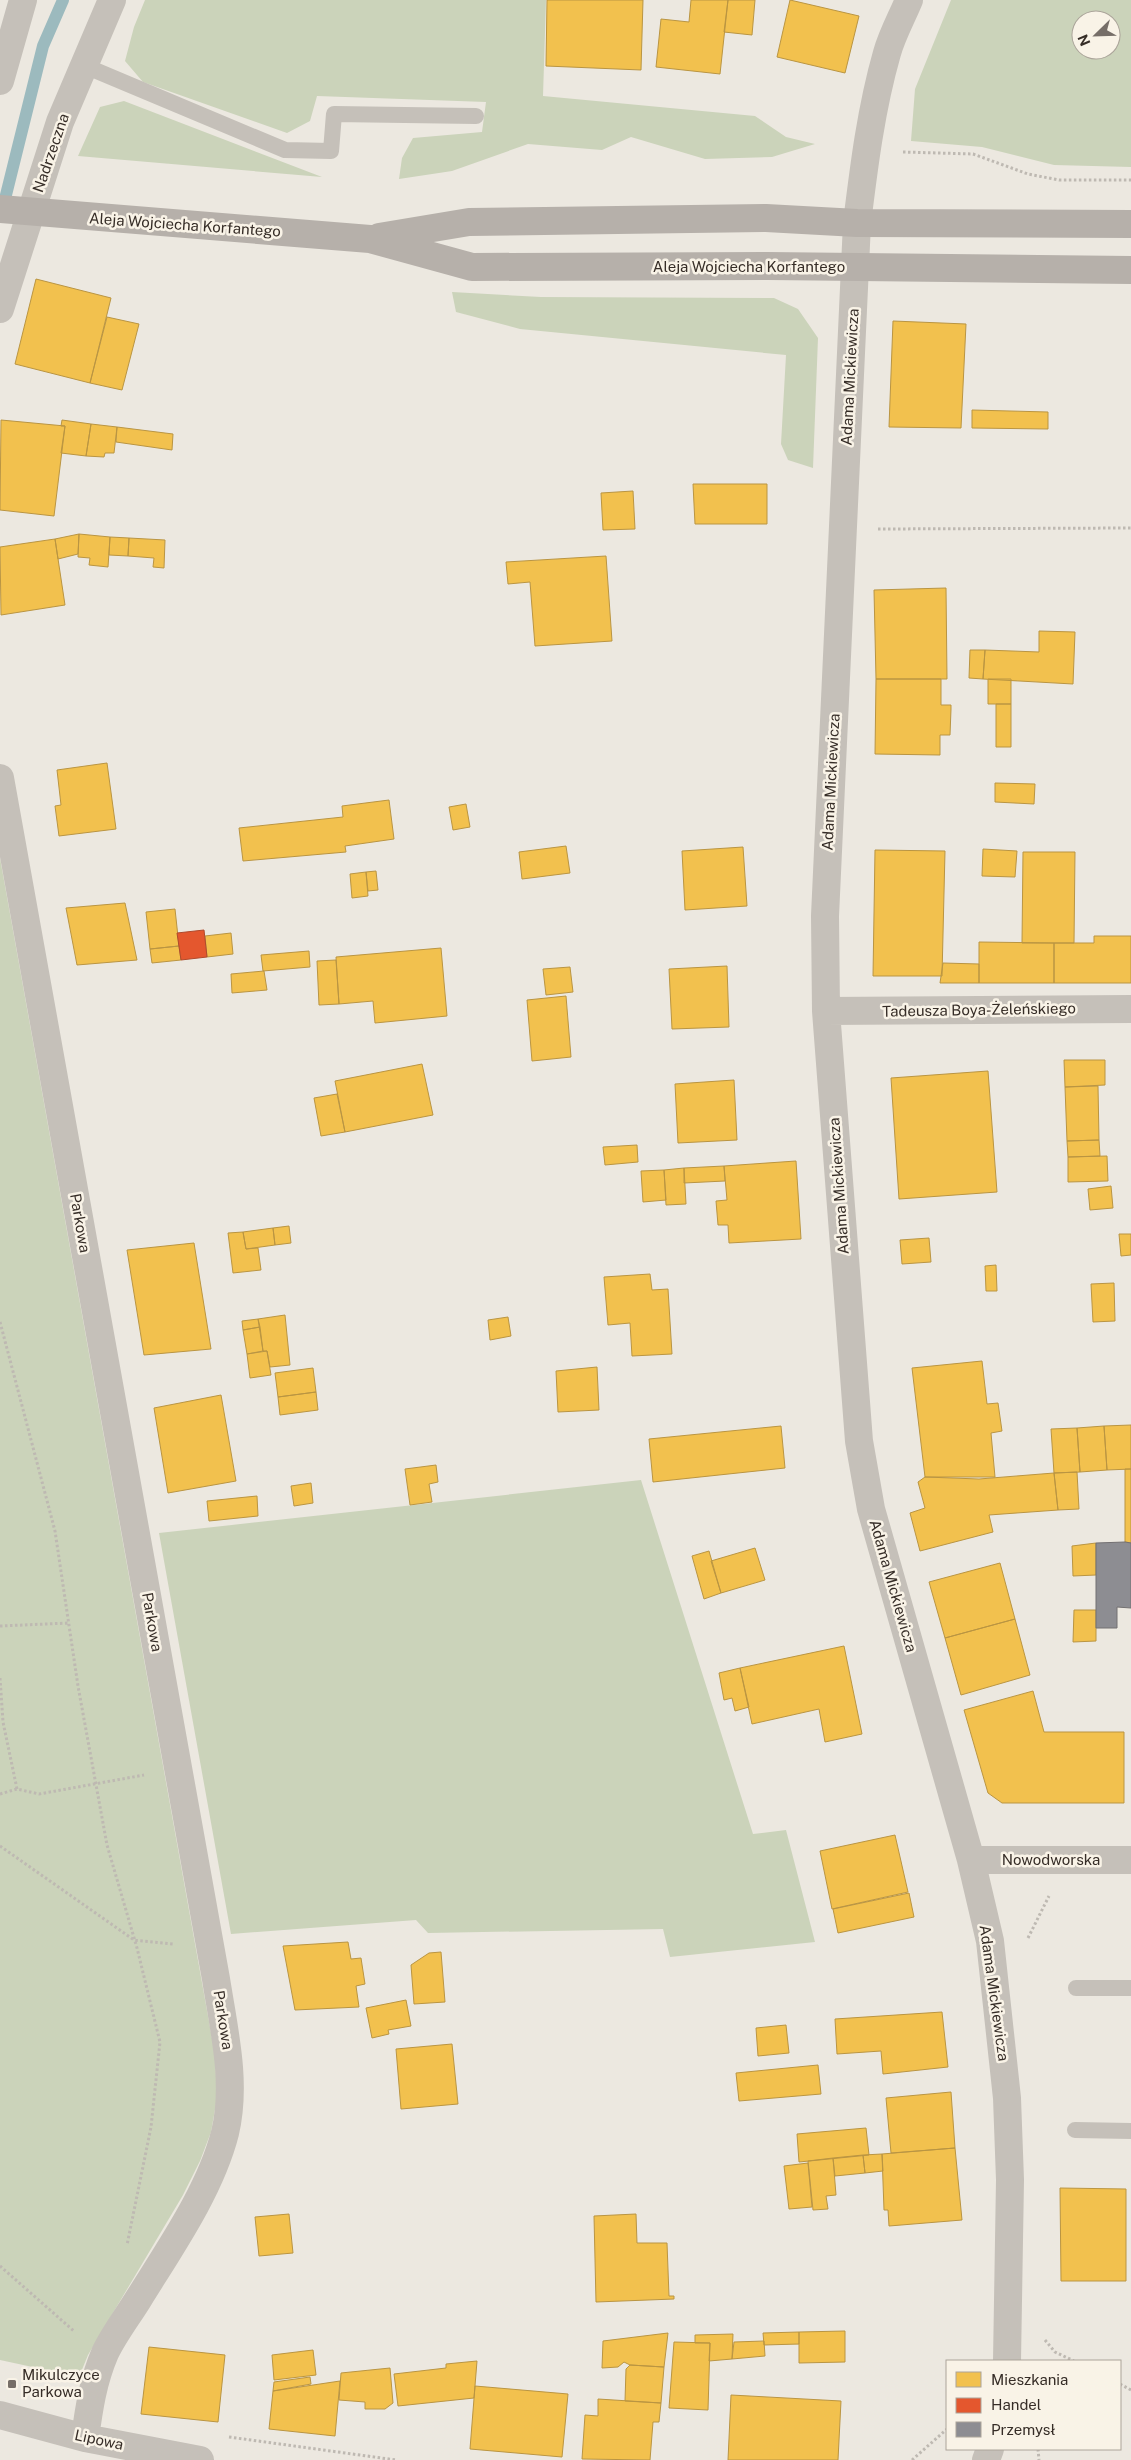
<svg xmlns="http://www.w3.org/2000/svg" width="1131" height="2460" viewBox="0 0 1131 2460" font-family="'Public Sans',sans-serif">
  <rect width="100%" height="100%" fill="#ece8e0"/>
  <path fill="#cbd3ba" fill-rule="evenodd" d="M145,0H546L543,96L755,116L786,137L815,144L772,157L705,159L631,137L602,150L528,144L452,171L399,179L402,158L413,138L482,132L486,102L317,96L310,121L287,133L143,82L125,61L134,27Z
    M951,0H1131V167L1054,165L982,147L911,141L915,89ZM1081,20H1111V50H1081Z
    M124,101L322,177L78,156L100,107Z
    M452,292L541,297L774,298L798,309L818,338L813,468L788,460L781,444L786,355L520,329L456,312Z
    M0,858L215,2055L217,2098L211,2132L200,2161L183,2195L88,2355L79,2377L0,2360Z
    M641,1480L753,1834L786,1830L815,1942L670,1957L663,1929L428,1933L416,1920L231,1934L159,1533Z"/>
  <path fill="#f2c14e" stroke="#ba9542" d="M547,0H643L641,70L546,66Z
    M691,0H728L720,74L656,67L661,19L689,22Z
    M728,0H755L752,35L724,32Z
    M790,0L859,16L845,73L777,57Z
    M36,279L111,298L90,383L15,364Z
    M107,317L139,324L122,390L90,383Z
    M893,321L966,324L961,428L889,427Z
    M972,410L1048,412V429L972,428Z
    M1,420L65,426L54,516L0,510Z
    M62,420L91,424L86,456L61,453L65,426H61Z
    M91,424L117,427L114,453H105L104,457L86,456Z
    M117,427L173,434L172,450L116,442Z
    M693,484H767V524H695Z
    M633,491L635,529L603,530L601,493Z
    M79,534L78,554L58,559L55,539Z
    M79,534L110,537L108,567L89,565L90,558L78,557Z
    M110,537L129,538L128,556L109,555Z
    M129,538L165,540L164,568L153,567L154,558L128,556Z
    M55,539L65,605L1,615L0,547Z
    M606,556L612,641L535,646L530,582L508,584L506,562Z
    M946,588L947,679H876L874,590Z
    M1039,631L1075,632L1073,684L983,679L985,650L1039,652Z
    M970,650H985L983,679L969,678Z
    M876,679H941V705H951V709L950,735H940V755L875,754Z
    M988,679H1011V704H988Z
    M996,704H1011V747H996Z
    M107,763L116,829L59,836L55,806L61,805L57,770Z
    M995,783L1035,784L1034,804L995,802Z
    M389,800L394,839L345,846L346,852L243,861L239,828L343,817L342,806Z
    M466,804L470,827L453,830L449,807Z
    M566,846L570,873L522,879L519,852Z
    M743,847L747,906L685,910L682,851Z
    M983,849L1017,851L1015,877L982,876Z
    M875,850L945,851L942,976H873Z
    M1023,852H1075L1074,943H1022Z
    M376,871L378,890L368,891L366,872Z
    M366,872L368,896L352,898L350,874Z
    M125,903L137,960L77,965L66,908Z
    M175,909L179,946L150,949L146,912Z
    M231,933L233,954L207,957L205,936Z
    M1094,936H1131V983H1054V943H1094Z
    M979,942L1054,943V983H979Z
    M179,946L181,960L152,963L150,949Z
    M441,948L447,1016L375,1023L373,1001L339,1004L336,957Z
    M309,951L310,967L263,971L261,955Z
    M336,960L339,1004L319,1005L317,961Z
    M943,963L979,964V983H940Z
    M727,966L729,1027L672,1029L669,969Z
    M570,967L573,992L546,995L543,969Z
    M264,971L267,990L232,993L231,974Z
    M566,996L571,1057L532,1061L527,1000Z
    M1064,1060H1105V1085L1065,1087Z
    M422,1064L433,1115L345,1132L335,1081Z
    M988,1071L997,1192L899,1199L891,1078Z
    M734,1080L737,1140L678,1143L675,1084Z
    M1098,1086L1099,1140L1067,1141L1065,1087Z
    M337,1094L345,1132L321,1136L314,1098Z
    M1099,1140L1100,1156L1068,1157L1067,1141Z
    M637,1145L638,1162L605,1165L603,1147Z
    M1107,1156L1108,1181L1068,1182V1157Z
    M796,1161L801,1239L729,1243L728,1225H718L716,1201L727,1200L724,1166Z
    M724,1166L725,1181L684,1183V1168Z
    M684,1168L686,1204L666,1205L664,1170Z
    M664,1170L666,1200L643,1202L641,1171Z
    M1111,1186L1113,1208L1090,1210L1088,1189Z
    M289,1226L291,1243L275,1245L273,1228Z
    M273,1228L275,1245L246,1249L243,1232Z
    M243,1232L246,1249L258,1248L261,1270L233,1273L228,1233Z
    M1119,1234H1131V1255L1121,1256Z
    M929,1238L931,1262L902,1264L900,1240Z
    M194,1243L211,1349L144,1355L127,1250Z
    M996,1265L997,1291H986L985,1266Z
    M650,1274L652,1290L668,1289L672,1354L632,1356L630,1323L608,1325L604,1277Z
    M1114,1283L1115,1321L1093,1322L1091,1284Z
    M285,1315L290,1365L270,1367L267,1351H263L258,1319Z
    M508,1317L511,1336L490,1340L488,1320Z
    M258,1319L260,1327L243,1330L242,1321Z
    M260,1327L263,1351L247,1354L243,1330Z
    M267,1351L271,1375L250,1378L247,1354Z
    M982,1361L987,1404L998,1403L1002,1431L991,1433L995,1477H925L912,1368Z
    M597,1367L599,1410L558,1412L556,1371Z
    M313,1368L316,1392L278,1397L275,1373Z
    M316,1392L318,1410L280,1415L278,1397Z
    M221,1395L236,1481L168,1493L154,1408Z
    M1131,1425V1469L1107,1470L1104,1426Z
    M781,1426L785,1468L653,1482L649,1439Z
    M1104,1426L1107,1470L1080,1472L1077,1428Z
    M1077,1428L1080,1472L1054,1473L1051,1429Z
    M436,1465L438,1482L429,1484L432,1502L410,1505L405,1469Z
    M1125,1469H1131V1543L1125,1542Z
    M1077,1472L1079,1509L1058,1510L1054,1473Z
    M1054,1473L1058,1510L989,1515L993,1532L920,1551L910,1513L925,1508L918,1482L925,1477L979,1479Z
    M311,1483L313,1503L294,1506L291,1486Z
    M257,1496L258,1516L209,1521L207,1501Z
    M1096,1543V1575L1073,1576L1072,1546Z
    M755,1548L765,1580L721,1593L711,1561Z
    M709,1551L721,1593L704,1599L692,1556Z
    M1000,1563L1015,1619L945,1638L929,1582Z
    M1074,1610H1096V1641L1073,1642Z
    M1015,1619L1030,1675L961,1695L945,1638Z
    M844,1646L862,1734L825,1742L819,1709L752,1724L740,1668Z
    M740,1668L749,1707L735,1711L732,1698L724,1700L719,1673Z
    M1033,1691L1044,1732H1124V1803H1002L988,1793L964,1710Z
    M895,1835L908,1892L832,1909L820,1851Z
    M909,1893L914,1917L838,1933L833,1909Z
    M348,1942L351,1959L361,1958L365,1984L356,1986L359,2007L295,2010L283,1946Z
    M441,1952L445,2002L414,2004L411,1965L429,1953Z
    M406,2000L411,2026L388,2030L389,2034L372,2038L366,2008Z
    M942,2012L948,2067L883,2074L881,2051L837,2054L835,2019Z
    M786,2025L789,2053L758,2056L756,2028Z
    M452,2044L458,2104L401,2109L396,2049Z
    M818,2065L821,2094L739,2101L736,2073Z
    M951,2092L955,2148L891,2153L886,2098Z
    M866,2128L869,2155L799,2162L797,2134Z
    M955,2148L962,2220L889,2226L888,2210H884L882,2154Z
    M882,2154L883,2171L865,2173L863,2155Z
    M863,2155L865,2173L835,2176L833,2158Z
    M833,2158L836,2195L826,2196L828,2209L813,2210L808,2161Z
    M808,2163L812,2207L789,2209L784,2166Z
    M1060,2188L1126,2189V2281H1061Z
    M289,2214L293,2253L259,2256L255,2217Z
    M636,2214L637,2243H667L669,2296H674V2299L596,2302L594,2216Z
    M845,2331V2362L799,2363V2332Z
    M799,2332V2344L764,2345L763,2333Z
    M668,2333L664,2367L630,2365L624,2362L618,2367L602,2368L603,2341Z
    M733,2334L732,2359L709,2361L710,2343H695V2335Z
    M764,2341L765,2356L732,2359L734,2342Z
    M674,2342L710,2343L708,2410L669,2408Z
    M149,2347L225,2355L218,2422L141,2414Z
    M313,2350L316,2375L274,2380L272,2355Z
    M477,2361L474,2398L398,2406L394,2374L446,2368V2364Z
    M630,2365L664,2367L661,2403L625,2401L626,2369Z
    M390,2368L393,2403L385,2409H365V2402L339,2400L341,2373Z
    M310,2377L311,2384L273,2391L274,2382Z
    M340,2381L335,2436L269,2429L273,2391Z
    M475,2386L568,2394L562,2457L470,2449Z
    M731,2395L841,2401L838,2460H728Z
    M598,2399L661,2403L659,2422H653L650,2460L582,2459L585,2415L598,2416Z"/>
  <path fill="#e4572e" stroke="#b04a2c" d="M204,930L207,957L181,960L177,933Z"/>
  <path fill="#8d8d92" stroke="#737072" d="M1125,1542L1131,1543V1608L1117,1607V1628H1096V1543Z"/>
  <g fill="none" stroke-linecap="round" stroke-linejoin="round">
    <path stroke="#9cbabe" stroke-width="12" d="M2,211L43,46L63,0"/>
    <path stroke="#beb9b2" stroke-width="3" stroke-dasharray="2.5 2.5" stroke-linecap="butt" d="M903,152L973,154L1028,174L1059,180H1131
      M878,529L1131,528
      M0,1322L55,1531L78,1686L107,1845L137,1948L160,2042L151,2127L127,2245
      M0,1626L69,1623
      M0,1678L3,1722L17,1789
      M0,1794L17,1789L39,1794L144,1775
      M0,1846L134,1940L173,1944
      M1028,1938L1049,1896
      M0,2266L75,2332
      M1045,2340L1055,2352L1074,2361
      M1120,2384L1131,2390
      M229,2437L396,2460
      M1038,2449L1039,2460
      M912,2460L947,2429"/>
    <path stroke="#c5c0b9" stroke-width="16" d="M85,66L285,150L331,151L334,114L476,116
      M1076,1988H1131
      M1075,2130L1131,2131"/>
    <path stroke="#c5c0b9" stroke-width="28" d="M909,0C902,17 892,35 887,53C871,109 864,166 857,223L825,916L826,1011L859,1441L871,1509L971,1860L990,1941L1007,2098L1010,2180L1007,2361
      M0,81L23,0
      M0,309L60,122L112,0
      M0,778L216,1979C224,2030 237,2083 225,2133C210,2191 170,2248 139,2298C128,2316 114,2334 105,2353C93,2381 89,2408 85,2438
      M826,1011L1131,1009
      M971,1860H1131
      M0,2415L85,2438L200,2460
      M986,2460L990,2449"/>
    <path stroke="#b6b0aa" stroke-width="28" d="M0,209L370,239L472,267L768,266L1131,270
      M379,237L469,222L766,218L857,223L1131,224"/>
  </g>
  <rect fill="#766e68" stroke="#f9f3e7" stroke-width="2" x="7" y="2379" width="10" height="10" rx="2.5"/>
  <g text-anchor="middle" stroke-width="5" stroke-linejoin="round" paint-order="stroke">
    <g font-size="15" fill="#362d27" stroke="#f9f3e7">
      <text transform="translate(51 153) rotate(-71)" y="5">Nadrzeczna</text>
      <text transform="translate(185 225) rotate(4)" y="5">Aleja Wojciecha Korfantego</text>
      <text x="749" y="272">Aleja Wojciecha Korfantego</text>
      <text transform="translate(850 377) rotate(-87)" y="5">Adama Mickiewicza</text>
      <text transform="translate(831 782) rotate(-87)" y="5">Adama Mickiewicza</text>
      <text transform="translate(979 1010) rotate(-1)" y="5">Tadeusza Boya-Żeleńskiego</text>
      <text transform="translate(839 1186) rotate(-94)" y="5">Adama Mickiewicza</text>
      <text transform="translate(80 1223) rotate(80)" y="5">Parkowa</text>
      <text transform="translate(893 1586) rotate(74)" y="5">Adama Mickiewicza</text>
      <text transform="translate(152 1622) rotate(80)" y="5">Parkowa</text>
      <text x="1051" y="1865">Nowodworska</text>
      <text transform="translate(994 1993) rotate(82)" y="5">Adama Mickiewicza</text>
      <text transform="translate(223 2020) rotate(81)" y="5">Parkowa</text>
      <text transform="translate(99 2440) rotate(12)" y="5">Lipowa</text>
    </g>
    <g font-size="15" fill="#362d27" stroke="#f9f3e7" text-anchor="start">
      <text x="22" y="2380">Mikulczyce<tspan x="22" dy="17">Parkowa</tspan></text>
    </g>
  </g>
  <rect x="946" y="2360" width="175" height="90" fill="#f9f3e7" stroke="#aba49a"/>
  <rect x="956" y="2372" width="25" height="15" fill="#f2c14e" stroke="#aba49a"/>
  <text x="991" y="2385" font-size="15" fill="#362d27">Mieszkania</text>
  <rect x="956" y="2398" width="25" height="15" fill="#e4572e" stroke="#aba49a"/>
  <text x="991" y="2410" font-size="15" fill="#362d27">Handel</text>
  <rect x="956" y="2422" width="25" height="15" fill="#8d8d92" stroke="#aba49a"/>
  <text x="991" y="2435" font-size="15" fill="#362d27">Przemysł</text>
  <g transform="translate(1096 35) rotate(247)"><circle r="24" fill="#f9f3e7" stroke="#aba49a"/>
  <path d="M0-4L9 19L0 12L-9 19Z" fill="#766e68"/>
  <text y="-8" font-size="14" font-weight="bold" text-anchor="middle" fill="#362d27">N</text>
  </g>
</svg>
